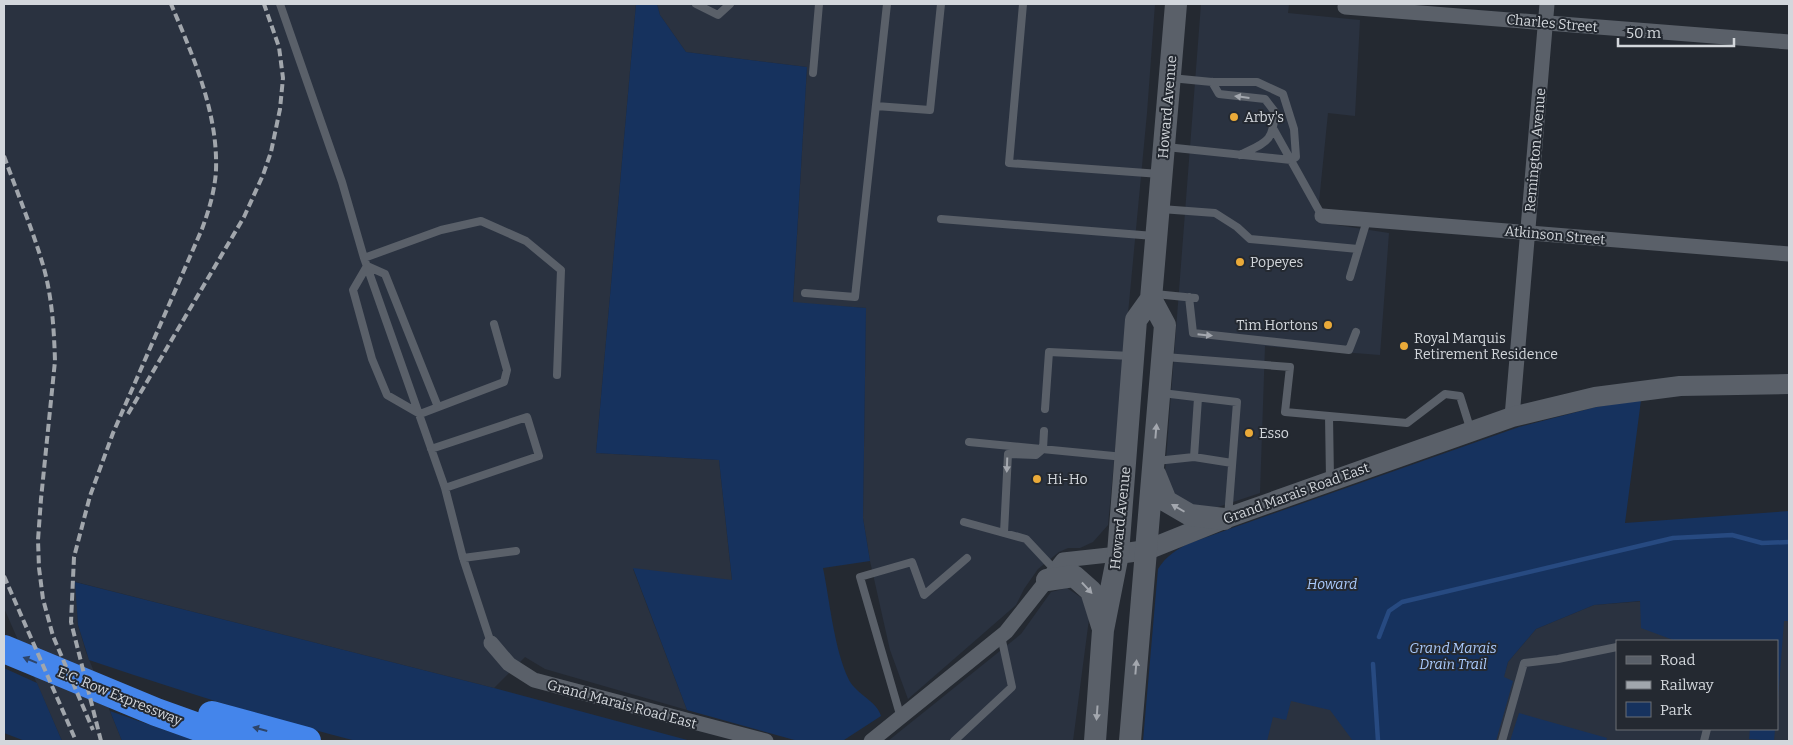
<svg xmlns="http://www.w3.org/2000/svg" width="1793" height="745" viewBox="0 0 1793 745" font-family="Bitter,serif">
  <rect width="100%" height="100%" fill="#242931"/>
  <path fill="#2a3240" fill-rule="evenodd" d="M4,4H636L596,453L719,460L732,581L633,569L687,710L545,669L525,657L494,688L76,582L78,625L86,652L122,741H62L4,608Z
    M657,4H1155L1147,113L1108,525L1093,542L1080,548H1068L1059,552L1038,569L1024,589L1016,605L908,699L890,650L870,561L863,518L866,308L793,303L807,67L686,52L660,15Z
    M1201,4H1289L1288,13L1360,20L1355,116L1328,113L1317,222L1389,233L1380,355L1265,346L1260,493L1203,512L1175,501L1165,473Z
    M1067,588L1082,598L1089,619L1073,741H888L1021,634L1051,592Z
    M1789,590V741H1233L1267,653L1489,726L1508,662L1536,629L1594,605ZM1617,641H1777V729H1617Z"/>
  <path fill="#16325e" d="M636,4H657L660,15L686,52L807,67L793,302L866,308L863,518L870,561L823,568C830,602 834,649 849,680C857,695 877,701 881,716L844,740L798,741L687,710L633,568L732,580L719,460L596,453Z
    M1641,400L1625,523L1789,511V621H1784L1777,712V641H1676L1641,628L1640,601L1594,605L1536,629L1508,662L1504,677L1513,681L1496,741H1353L1330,710L1291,701L1286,720L1273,717L1267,741H1143L1158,569C1166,556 1177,549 1190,543L1519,427L1596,407Z
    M75,582L494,688L691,741H356C266,718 178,690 89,660L78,625Z
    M4,668L37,683L62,741H25L4,733Z
    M110,711L196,741H122Z
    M1519,713L1607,738L1606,741H1510Z
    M1750,729H1775L1774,741L1749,739Z"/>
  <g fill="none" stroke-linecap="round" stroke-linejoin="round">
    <path stroke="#274a81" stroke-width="4.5" d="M1379,637L1389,611L1402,602L1673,538L1732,535L1762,543L1789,542
      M1373,664L1378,741"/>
    <path stroke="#5a6069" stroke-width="8" d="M280,4L342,182L364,258L445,488L463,558L491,643
      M696,4L718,15L730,4
      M1023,4L1009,163L1160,174
      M813,73L819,4
      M1212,82L1219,94L1265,99L1275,112C1273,143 1266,142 1240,155
      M876,106L930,110L941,4
      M1274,130L1322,216
      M1166,147L1291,160L1296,157L1294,129L1283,94L1257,82H1212L1171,78
      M1161,209L1215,213L1237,227L1250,239L1358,249
      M941,219L1154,236
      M364,258L441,230L481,221L526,241L561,270L557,375
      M1350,277L1367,220
      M805,293L855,297L887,4
      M1155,294L1195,298
      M1189,297L1193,333L1349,350L1356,332
      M1165,357L1290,367L1285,412L1407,423L1445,394L1460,396L1471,431
      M1162,393L1237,402L1228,517
      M438,407L385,274L367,266L353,290L372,359L387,395L420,414L504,382L507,370L494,324
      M1045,409L1049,352L1131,356
      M1329,416L1330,479
      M969,442L1124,457
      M431,449L527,417L539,456L445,488
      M1194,457L1198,398
      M1156,461L1194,457L1232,463
      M964,522L1026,539L1055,570
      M1004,533L1008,454L1036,455L1043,449L1044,431
      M463,558L516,551
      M901,718L860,577L912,562L924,595L967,558
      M954,741L1012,687L1001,636
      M1502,741L1524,663L1558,659L1617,647
      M1704,741L1707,729"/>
    <path stroke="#5a6069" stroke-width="15" d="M1345,7L1789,42
      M1322,216L1789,254
      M1512,417L1547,4
      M491,643L509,664L534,680L766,741
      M871,741L1006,632L1063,560L1118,554"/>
    <path stroke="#5a6069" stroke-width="20" d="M1118,554L1147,550L1224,519L1512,417L1595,397L1680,386L1789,384"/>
    <path stroke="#5a6069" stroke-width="22" d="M1155,474L1166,501L1190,515L1224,519
      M1047,580L1074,576L1091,591L1102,626
      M1095,741L1103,630L1118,554L1136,320L1151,299L1176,4
      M1130,741L1165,325L1151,299"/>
    <path stroke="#4485eb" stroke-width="28" d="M4,649L156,712L237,741
      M212,715L307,741"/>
    <path stroke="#a1a6ac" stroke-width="4" stroke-dasharray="8 4" stroke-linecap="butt" d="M4,156C17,192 32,228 43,265C52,296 54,329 55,361L41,499L38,540L39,568L43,599L53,636L93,730
      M128,414L244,217L263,175L271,152L280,109L283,78L279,47L264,4
      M4,576L76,741
      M101,741L71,622L74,557L90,496L113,433L202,229C209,210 215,190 216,170C218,112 193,56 171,4"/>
  </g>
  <defs><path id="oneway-solid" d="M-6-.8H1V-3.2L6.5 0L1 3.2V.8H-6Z" transform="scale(1.25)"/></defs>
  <g fill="#a3a7ae">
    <use href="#oneway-solid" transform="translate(1242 97) rotate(-173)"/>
    <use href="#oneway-solid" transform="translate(1205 335) rotate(6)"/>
    <use href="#oneway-solid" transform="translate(1156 431) rotate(-85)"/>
    <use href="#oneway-solid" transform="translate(1007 465) rotate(92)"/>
    <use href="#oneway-solid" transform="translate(1178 508) rotate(-150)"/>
    <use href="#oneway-solid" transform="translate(1087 588) rotate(47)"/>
    <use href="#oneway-solid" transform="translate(1136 667) rotate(-85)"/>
    <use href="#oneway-solid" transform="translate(1097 713) rotate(94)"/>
  </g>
  <g fill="#2e4569">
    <use href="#oneway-solid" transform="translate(30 660) rotate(-158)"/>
    <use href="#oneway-solid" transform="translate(260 729) rotate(-165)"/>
  </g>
  <g fill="#eaaa39" stroke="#242931" stroke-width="2">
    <circle cx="1234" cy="117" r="5"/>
    <circle cx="1240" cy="262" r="5"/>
    <circle cx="1328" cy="325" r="5"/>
    <circle cx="1404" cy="346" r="5"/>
    <circle cx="1249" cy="433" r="5"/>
    <circle cx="1037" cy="479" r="5"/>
  </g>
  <g text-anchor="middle" stroke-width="4" stroke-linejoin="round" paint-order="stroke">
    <g font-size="14" fill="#d3d7dc" stroke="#242931">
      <text transform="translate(1552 23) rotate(5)" y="5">Charles Street</text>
      <text transform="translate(1167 107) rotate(-85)" y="5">Howard Avenue</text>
      <text transform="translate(1535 150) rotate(-85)" y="5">Remington Avenue</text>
      <text transform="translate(1555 235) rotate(5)" y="5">Atkinson Street</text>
      <text transform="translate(1296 493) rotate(-20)" y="5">Grand Marais Road East</text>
      <text transform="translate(1120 518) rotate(-84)" y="5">Howard Avenue</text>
      <text transform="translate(120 696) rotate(22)" y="5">E.C. Row Expressway</text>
      <text transform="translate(622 704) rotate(15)" y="5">Grand Marais Road East</text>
    </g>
    <g font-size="14" fill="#d3d7dc" stroke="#242931" text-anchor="start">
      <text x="1244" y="122">Arby's</text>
      <text x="1250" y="267">Popeyes</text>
      <text x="1318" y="330" text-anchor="end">Tim Hortons</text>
      <text x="1414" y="343">Royal Marquis<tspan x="1414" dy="16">Retirement Residence</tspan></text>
      <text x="1259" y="438">Esso</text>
      <text x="1047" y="484">Hi-Ho</text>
    </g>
    <g font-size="14" font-style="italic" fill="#aacafc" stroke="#242931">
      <text x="1332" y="589">Howard</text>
      <text x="1453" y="653">Grand Marais<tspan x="1453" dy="16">Drain Trail</tspan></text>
    </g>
  </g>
  <rect width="1793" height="745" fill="none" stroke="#d3d7dc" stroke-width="10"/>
  <rect x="1616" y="640" width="162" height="90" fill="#242931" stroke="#6a6f75"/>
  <rect x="1626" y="656" width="25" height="8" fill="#5a6069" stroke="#6a6f75"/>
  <text x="1660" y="665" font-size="15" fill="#d3d7dc">Road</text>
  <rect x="1626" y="681" width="25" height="8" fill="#a1a6ac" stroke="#6a6f75"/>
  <text x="1660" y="690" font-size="15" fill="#d3d7dc">Railway</text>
  <rect x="1626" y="702" width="25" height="15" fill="#16325e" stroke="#6a6f75"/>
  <text x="1660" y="715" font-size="15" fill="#d3d7dc">Park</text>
  <path d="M1618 38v8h116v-8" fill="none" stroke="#d3d7dc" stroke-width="2.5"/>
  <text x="1626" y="38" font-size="15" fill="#d3d7dc" stroke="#242931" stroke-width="4" paint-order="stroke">50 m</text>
</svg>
